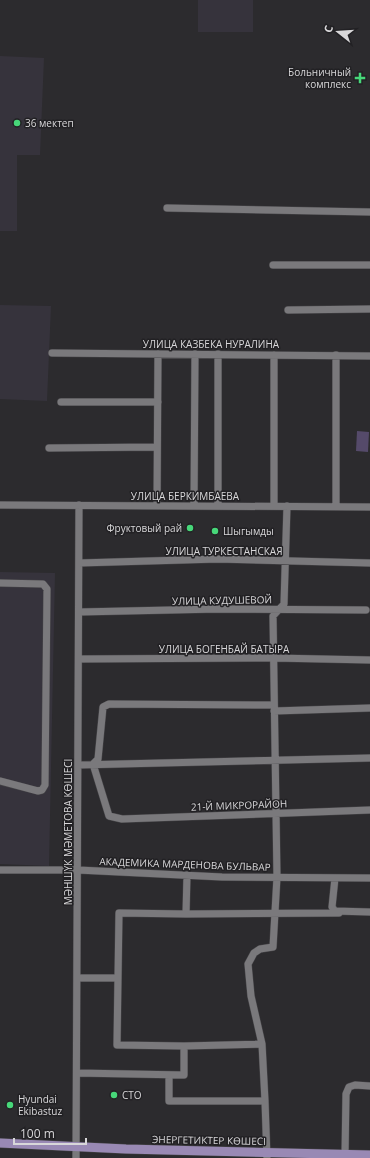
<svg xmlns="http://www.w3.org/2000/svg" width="370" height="1158" viewBox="0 0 370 1158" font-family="'Open Sans',sans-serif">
  <rect width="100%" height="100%" fill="#2c2b2e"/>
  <path fill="#36333c" d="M198,0H253V32H198Z
    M0,56L44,58L40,155H17V231H0Z
    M0,305L51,306L47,401L0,399Z
    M0,572L55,573L49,866L0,864Z"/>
  <path fill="#554a6a" d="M357,431L369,432L368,452L356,451Z"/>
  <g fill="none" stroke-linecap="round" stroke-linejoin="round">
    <g stroke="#474649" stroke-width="8">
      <path id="minor" d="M167,208L370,212
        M273,265H370
        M288,310L370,309
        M52,353L370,356
        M336,355V506
        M61,402H158
        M49,448L157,447
        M0,505L370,507
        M157,506L158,354
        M194,506L195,354
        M218,506V354
        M274,506V355
        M79,563L218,559L370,563
        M0,583L43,584L47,589L45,785L42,790L38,791L0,781
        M79,612L218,609L366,610
        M79,659L274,658L370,660
        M274,705L109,704L103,707L98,759L93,764L109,816L122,819L370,810
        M274,711L370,708
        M78,765L370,758
        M0,870H78L222,877L370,878
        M335,878L332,907L335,911L370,912
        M186,914L339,913
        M118,978L119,913L186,914L187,875
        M262,1044L251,996L248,964L254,953L260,949L273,947L277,877L273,616L284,604L287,506
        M184,1046L262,1044L265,1101
        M77,1073L184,1075V1046L117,1045L118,978H78
        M169,1075V1101H265L267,1158
        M345,1155L346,1094L349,1087L355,1085L370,1086
        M76,1158L79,505"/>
    </g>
    <g stroke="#474649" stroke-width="10">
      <path id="major" d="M0,1143L126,1149L370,1155"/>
    </g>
    <use href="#minor" stroke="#7a797c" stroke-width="7"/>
    <use href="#major" stroke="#9989b4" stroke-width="9"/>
  </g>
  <g fill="#47d779" stroke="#222124" stroke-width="1.5">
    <path d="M358 72h4v4h4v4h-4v4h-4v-4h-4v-4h4z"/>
    <circle cx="17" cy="123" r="4"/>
    <circle cx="190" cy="528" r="4"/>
    <circle cx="215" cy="531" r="4"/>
    <circle cx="114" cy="1095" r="4"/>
    <circle cx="10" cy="1105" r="4"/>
  </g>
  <g text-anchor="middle" stroke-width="3" stroke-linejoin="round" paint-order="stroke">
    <g font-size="10" fill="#d8d7d9" stroke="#222124" text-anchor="start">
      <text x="351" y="76" text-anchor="end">Больничный<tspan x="351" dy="12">комплекс</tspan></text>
      <text x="25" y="127">36 мектеп</text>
      <text x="182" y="532" text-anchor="end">Фруктовый рай</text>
      <text x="223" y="535">Шыгымды</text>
      <text x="122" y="1099">СТО</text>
      <text x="18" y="1103">Hyundai<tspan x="18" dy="12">Ekibastuz</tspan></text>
    </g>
    <g font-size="10" fill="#d8d7d9" stroke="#222124">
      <text x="211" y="348">УЛИЦА КАЗБЕКА НУРАЛИНА</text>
      <text x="185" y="500">УЛИЦА БЕРКИМБАЕВА</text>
      <text x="224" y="555">УЛИЦА ТУРКЕСТАНСКАЯ</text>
      <text transform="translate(222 600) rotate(-1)" y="4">УЛИЦА КУДУШЕВОЙ</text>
      <text x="224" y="653">УЛИЦА БОГЕНБАЙ БАТЫРА</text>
      <text transform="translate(239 805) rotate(-2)" y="4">21-Й МИКРОРАЙОН</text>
      <text transform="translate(68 832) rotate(-90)" y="4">МӘНШҮК МӘМЕТОВА КӨШЕСІ</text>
      <text transform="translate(185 864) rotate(2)" y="4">АКАДЕМИКА МАРДЕНОВА БУЛЬВАР</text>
      <text transform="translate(209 1140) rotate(1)" y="4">ЭНЕРГЕТИКТЕР КӨШЕСІ</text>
    </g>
  </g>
  <g transform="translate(338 32) rotate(287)" stroke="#222124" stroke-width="3" paint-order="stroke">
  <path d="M0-3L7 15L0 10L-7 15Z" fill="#d8d7d9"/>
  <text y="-6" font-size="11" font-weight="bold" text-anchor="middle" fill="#d8d7d9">С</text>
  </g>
  <path d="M14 1138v6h72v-6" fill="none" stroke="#d8d7d9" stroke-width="2"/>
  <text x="20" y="1138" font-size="12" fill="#d8d7d9" stroke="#222124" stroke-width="3" paint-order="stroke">100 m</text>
</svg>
